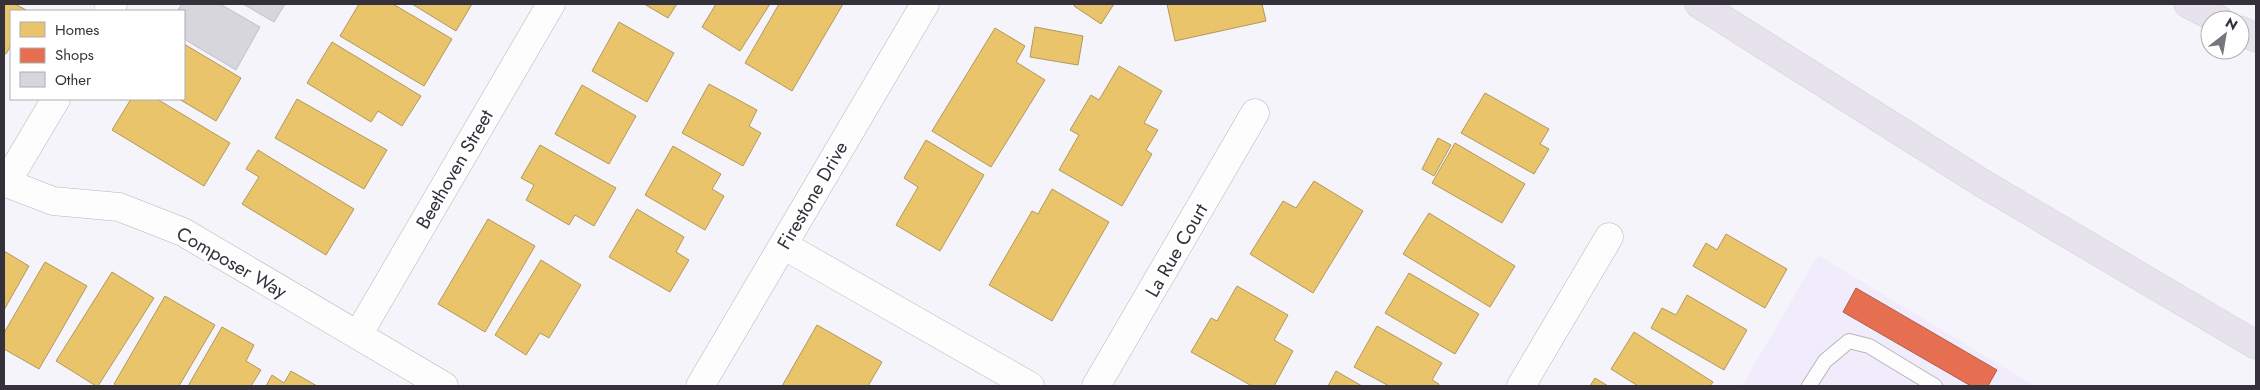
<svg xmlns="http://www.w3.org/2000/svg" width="2260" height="390" viewBox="0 0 2260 390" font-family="Jost,sans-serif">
  <rect width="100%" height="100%" fill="#f5f4fa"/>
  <path fill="#f1ecfc" d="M1818,255L2035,386H1742Z"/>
  <path fill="#e9c46a" stroke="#b3985c" d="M4,4H15L28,11H11V45L6,54L4,53Z
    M359,4H393L452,39L424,86L340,36Z
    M412,4H472L456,31Z
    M644,4H677L668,18Z
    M716,4H770L740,51L702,27Z
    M779,4H843L792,91L745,63Z
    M1076,4H1114L1101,24L1074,6Z
    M1167,4H1262L1266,21L1175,41Z
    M619,22L674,53L647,102L592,71Z
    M1035,27L1083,36L1078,65L1030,57Z
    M995,28L1025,46L1016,62L1045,80L991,167L932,131Z
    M332,42L421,96L402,126L378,111L371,122L307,83Z
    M184,44L241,78L216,121L179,99H184Z
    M1119,66L1162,91L1144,123L1158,130L1146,150L1152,154L1122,206L1059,170L1079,135L1070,130L1091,95L1099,100Z
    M709,84L757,110L749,126L761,133L743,166L682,133Z
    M582,85L636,116L609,164L555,134Z
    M1485,93L1549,129L1540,144L1549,149L1534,174L1461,133Z
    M131,99H157L230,143L204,186L112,130Z
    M297,99L387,150L364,189L275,138Z
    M1438,138L1451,145L1434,176L1422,169Z
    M926,140L984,175L940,251L896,225L918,187L904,178Z
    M1455,143L1525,184L1502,223L1432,183Z
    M540,145L616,188L594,226L575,215L569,225L526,200L534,185L521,178Z
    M673,146L721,174L712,189L724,196L705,230L645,195Z
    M258,150L354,209L326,255L242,204L259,177L246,169Z
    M1314,181L1363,211L1313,293L1250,254L1283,201L1296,208Z
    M1052,189L1109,222L1052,321L989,285L1032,211L1038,214Z
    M637,209L684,237L676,252L689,260L670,292L609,257Z
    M1429,213L1515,266L1490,307L1403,254Z
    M488,219L535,246L485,332L438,304Z
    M1726,234L1787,269L1765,308L1693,266L1706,243L1717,250Z
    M4,251L29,266L4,310Z
    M541,260L581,285L549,338L540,333L526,355L495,335Z
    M45,262L87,286L39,369L4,349V333Z
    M112,272L154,298L98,386H96L56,361Z
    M1409,273L1479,314L1455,354L1385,313Z
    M1237,286L1288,315L1274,340L1293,351L1274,386H1252L1191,352L1211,318L1217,321Z
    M1687,295L1747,330L1724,370L1651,328L1662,308L1676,315Z
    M165,296L215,325L179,386H117L114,384Z
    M817,325L882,362L868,386H782Z
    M1377,326L1442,363L1432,380L1439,384L1438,386H1389L1354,367Z
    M222,327L254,345L246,361L261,370L251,386H188Z
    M1634,332L1713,382L1710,386H1638L1611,369Z
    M291,371L317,386H266L272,375L284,383Z
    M1336,371L1362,386H1328Z
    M1595,378L1608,386H1590Z"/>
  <path fill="#e76f51" stroke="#b15c4a" d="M1856,288L1997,370L1988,386H1971L1843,312Z"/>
  <path fill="#d7d6dd" stroke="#c3c1c8" d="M182,4H220L260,27L236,70L184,39V11H177Z
    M243,4H285L274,22Z"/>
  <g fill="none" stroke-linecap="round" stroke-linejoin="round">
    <g stroke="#b7b5bb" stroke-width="16">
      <path id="lane" d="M1809,386L1825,361L1849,341L1869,346L1935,386"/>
    </g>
    <g stroke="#b7b5bb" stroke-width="29">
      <path id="street" d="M108,11L113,4
        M4,182L53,201L119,207L183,232L444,386
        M6,183L56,99
        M783,245L1030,386
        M358,335L551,4
        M700,386L925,4
        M1096,386L1255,113
        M1521,386L1609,237"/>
    </g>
    <g stroke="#d2d2d6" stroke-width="29">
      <path id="highway" d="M1699,4L1982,183L2256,345
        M2188,4L2220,20
        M2240,30L2256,38"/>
    </g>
    <use href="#lane" stroke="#fefdfe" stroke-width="14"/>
    <use href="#street" stroke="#fefdfe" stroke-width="28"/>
    <use href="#highway" stroke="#e7e3ed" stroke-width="28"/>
  </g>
  <g text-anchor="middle" stroke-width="5" stroke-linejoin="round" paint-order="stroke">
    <g font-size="19" fill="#34313a" stroke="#fff">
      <text transform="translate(454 169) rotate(-60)" y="7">Beethoven Street</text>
      <text transform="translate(812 195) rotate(-60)" y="7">Firestone Drive</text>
      <text transform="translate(1176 250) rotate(-60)" y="7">La Rue Court</text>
      <text transform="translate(232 262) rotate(30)" y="7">Composer Way</text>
    </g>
  </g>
  <rect width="2260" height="390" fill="none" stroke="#34313a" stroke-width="10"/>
  <rect x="10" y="10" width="175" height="90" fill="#ffffff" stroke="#aeadb0"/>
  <rect x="20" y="22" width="25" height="15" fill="#e9c46a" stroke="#aeadb0"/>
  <text x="55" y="35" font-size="15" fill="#34313a">Homes</text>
  <rect x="20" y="48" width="25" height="15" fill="#e76f51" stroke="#aeadb0"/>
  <text x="55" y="60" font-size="15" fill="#34313a">Shops</text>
  <rect x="20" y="72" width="25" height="15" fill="#d7d6dd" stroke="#aeadb0"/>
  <text x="55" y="85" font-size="15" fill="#34313a">Other</text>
  <g transform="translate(2225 35) rotate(31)"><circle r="24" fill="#ffffff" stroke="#aeadb0"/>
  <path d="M0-4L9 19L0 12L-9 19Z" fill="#78757d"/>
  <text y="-8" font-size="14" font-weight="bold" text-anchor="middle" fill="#34313a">N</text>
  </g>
</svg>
